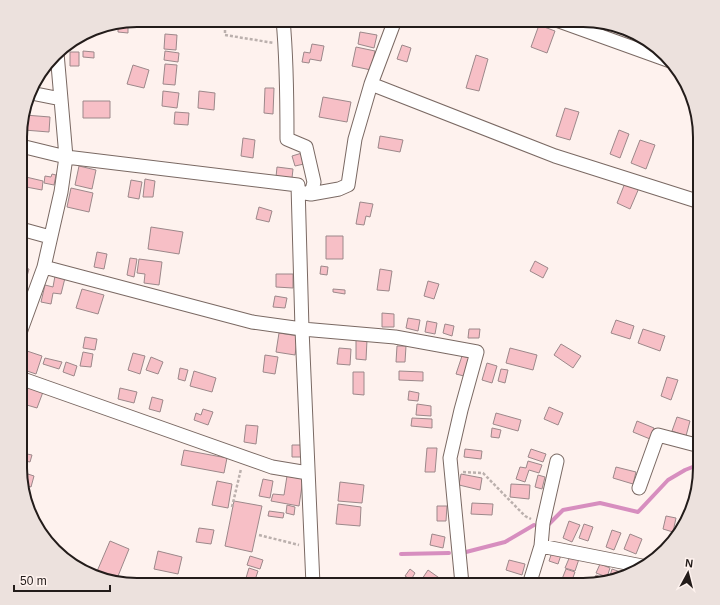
<svg xmlns="http://www.w3.org/2000/svg" width="720" height="605" viewBox="0 0 720 605" font-family="Helvetica,sans-serif">
  <rect width="100%" height="100%" fill="#fef2ee"/>
  <g fill="none" stroke-linecap="round" stroke-linejoin="round">
    <path stroke="#d78ebf" stroke-width="4" d="M547,526L563,510L600,503L638,512L668,480L685,470L700,464
      M466,552L505,542L534,525
      M401,554L449,553"/>
  </g>
  <path fill="#f7bfc6" stroke="#9c888a" d="M128,21V33L118,32V23Z
    M539,25L555,31L547,53L531,47Z
    M360,32L377,35L374,48L358,44Z
    M165,34L177,35L176,50L164,49Z
    M312,44L324,46L321,61L310,59L309,63L302,62L304,52L310,53Z
    M402,45L411,48L407,62L397,59Z
    M356,47L375,51L371,70L352,66Z
    M83,51L94,52V58L83,57Z
    M165,51L179,53L178,62L164,60Z
    M70,52H79V66H70Z
    M476,55L488,59L479,91L466,88Z
    M165,64L177,65L175,85L163,84Z
    M133,65L149,70L144,88L127,84Z
    M265,88H274L273,114L264,113Z
    M163,91L179,93L177,108L162,106Z
    M199,91L215,93L214,110L198,108Z
    M323,97L351,102L347,122L319,117Z
    M83,101H110V118H83Z
    M565,108L579,112L570,140L556,136Z
    M175,112L189,113L188,125L174,124Z
    M25,115L50,117L49,132L24,130Z
    M619,130L629,134L620,158L610,154Z
    M380,136L403,140L400,152L378,148Z
    M243,138L255,140L253,158L241,156Z
    M640,140L655,145L646,169L631,163Z
    M302,153L304,164L295,166L292,156Z
    M79,166L96,170L92,189L75,185Z
    M277,167L293,169L292,178L276,177Z
    M52,174L56,175L54,185L44,183L45,176L51,177Z
    M26,177L43,181L42,190L21,186V180L25,181Z
    M145,179L155,181L153,197H143Z
    M131,180L142,182L139,199L128,197Z
    M625,183L639,188L630,209L617,203Z
    M71,188L93,193L89,212L67,207Z
    M360,202L373,204L370,217L366,216L364,225L356,224Z
    M259,207L272,211L269,222L256,219Z
    M151,227L183,232L179,254L148,249Z
    M326,236H343V259H326Z
    M97,252L107,254L104,269L94,267Z
    M130,258L137,259L134,277L127,275Z
    M139,259L162,262L159,285L144,283L145,274L137,273Z
    M535,261L548,268L543,278L530,271Z
    M321,266L328,267L327,275L320,274Z
    M21,267L29,269L23,291L21,290Z
    M380,269L392,271L389,291L377,290Z
    M276,274H293V288L276,287Z
    M55,276L65,278L61,294L53,293L51,304L41,302L45,285L53,287Z
    M428,281L439,284L434,299L424,296Z
    M82,289L104,295L98,314L76,308Z
    M333,289L345,290V294L333,292Z
    M275,296L287,298L285,308L273,307Z
    M382,313L394,314V327H382Z
    M408,318L420,320L418,331L406,328Z
    M616,320L634,326L630,339L611,333Z
    M427,321L437,323L435,334L425,332Z
    M445,324L454,326L452,336L443,333Z
    M469,329H480L479,338H468Z
    M643,329L665,336L660,351L638,343Z
    M279,333L298,336L295,355L276,352Z
    M85,337L97,339L95,350L83,348Z
    M356,340H367L366,360L356,359Z
    M561,344L581,356L573,368L554,355Z
    M397,346H406L405,362H396Z
    M339,348L351,349L350,365L337,364Z
    M510,348L537,355L533,370L506,363Z
    M24,350L42,356L36,374L21,369V361Z
    M83,352L93,354L91,367L80,366Z
    M133,353L145,356L140,374L128,370Z
    M265,355L278,357L275,374L263,372Z
    M462,356L470,358L464,376L456,374Z
    M151,357L163,362L158,374L146,370Z
    M45,358L62,362L59,369L43,364Z
    M66,362L77,366L74,376L63,372Z
    M487,363L497,366L492,383L482,380Z
    M180,368L188,370L185,381L178,379Z
    M501,369L508,370L505,383L498,381Z
    M194,371L216,378L212,392L190,386Z
    M399,371L423,372V381L399,380Z
    M353,372H364V395L353,394Z
    M667,377L678,380L671,400L661,396Z
    M26,386L43,392L37,408L20,403Z
    M120,388L137,392L134,403L118,399Z
    M409,391L419,393L418,401L408,400Z
    M152,397L163,400L160,412L149,409Z
    M417,404L431,406V416L416,415Z
    M549,407L563,413L558,425L544,419Z
    M203,409L213,412L208,425L194,420L196,413L201,415Z
    M496,413L521,420L518,431L493,424Z
    M677,417L690,421L686,436L672,431Z
    M412,418L432,419V428L411,426Z
    M637,421L654,428L650,439L633,432Z
    M246,425L258,426L256,444L244,442Z
    M492,428L501,430L499,438L491,437Z
    M292,445H303V457H292Z
    M427,448H437L435,472H425Z
    M465,449L482,451L481,459L464,457Z
    M531,449L546,454L543,462L528,457Z
    M184,450L227,458L224,473L181,465Z
    M22,453L32,455L30,462L21,460Z
    M528,461L542,465L539,473L529,470L525,482L516,479L520,467L526,468Z
    M616,467L636,472L633,484L613,478Z
    M28,474L34,476L31,487L24,485Z
    M461,474L482,478L480,490L459,485Z
    M538,475L545,477L542,489L535,487Z
    M287,476L303,479L299,506L271,501L273,494L284,495Z
    M263,479L273,481L270,498L259,496Z
    M217,481L232,484L228,508L212,505Z
    M340,482L364,485L362,503L338,501Z
    M511,484L530,485L529,499L510,497Z
    M234,501L262,506L252,552L225,546Z
    M472,503L493,504L492,515L471,514Z
    M338,504L361,507L360,526L336,524Z
    M287,505L295,507L294,515L286,513Z
    M437,506H447L446,521H437Z
    M269,511L284,513L283,518L268,516Z
    M666,516L676,518L673,532L663,529Z
    M569,521L580,525L572,542L563,538Z
    M584,524L593,527L588,541L579,538Z
    M199,528L214,530L211,544L196,542Z
    M612,530L621,533L614,550L606,547Z
    M432,534L445,537L443,548L430,545Z
    M630,534L642,539L636,554L624,549Z
    M110,541L129,549L116,581L95,576Z
    M158,551L182,557L178,574L154,569Z
    M552,552L561,555L558,564L549,561Z
    M250,556L263,560L260,569L247,565Z
    M570,556L579,559L575,571L565,568Z
    M509,560L525,564L522,575L506,570Z
    M600,564L610,568L607,577L596,573Z
    M249,568L258,571L255,580L246,578Z
    M410,569L415,573L411,580L405,576Z
    M566,569L575,572L571,583L562,579Z
    M612,569L629,575L611,580L609,579Z
    M428,570L445,582L443,585H424L420,582Z
    M596,575L607,580L606,581L592,584Z"/>
  <g fill="none" stroke-linecap="round" stroke-linejoin="round">
    <g stroke="#7a6963" stroke-width="15">
      <path id="street" d="M283,20C287,60 287,99 287,139L306,147L314,182L311,194L305,193
        M556,20L670,61
        M371,84L555,156L700,202
        M31,93L61,99
        M21,146L66,157L298,185L302,329L313,585
        M311,194L339,189L348,185L355,139L371,84L395,20
        M21,229L50,237
        M44,267L252,322L302,329L395,337L477,352L461,410L450,458L462,584L466,585
        M21,330L44,267L61,192L66,157L57,53
        M20,378L272,467L308,473
        M639,488L658,435L700,446
        M541,546L642,566
        M529,585L541,546L543,523L557,461"/>
    </g>
    <path stroke="#bbb0ad" stroke-width="2.5" stroke-dasharray="3 2" stroke-linecap="butt" d="M225,20V35L274,43
      M463,472L483,473L525,516L531,519
      M232,507L241,469
      M259,535L299,545"/>
    <use href="#street" stroke="#fff" stroke-width="13"/>
  </g>
  <path d="M0 0H720V605H0ZM137 27H583A110 110 0 0 1 693 137V468A110 110 0 0 1 583 578H137A110 110 0 0 1 27 468V137A110 110 0 0 1 137 27Z" fill="#ece1dd" fill-rule="evenodd"/>
  <path fill="none" stroke="#231c1a" stroke-width="2" d="M137 27H583A110 110 0 0 1 693 137V468A110 110 0 0 1 583 578H137A110 110 0 0 1 27 468V137A110 110 0 0 1 137 27Z"/>
  <g transform="translate(688 573) rotate(7)" stroke="#fef2ee" stroke-width="3" paint-order="stroke">
  <path d="M0-3L7 15L0 10L-7 15Z" fill="#231c1a"/>
  <text y="-6" font-size="11" font-weight="bold" text-anchor="middle" fill="#231c1a">N</text>
  </g>
  <path d="M14 585v6h96v-6" fill="none" stroke="#231c1a" stroke-width="2"/>
  <text x="20" y="585" font-size="12" fill="#231c1a" stroke="#fef2ee" stroke-width="3" paint-order="stroke">50 m</text>
</svg>
